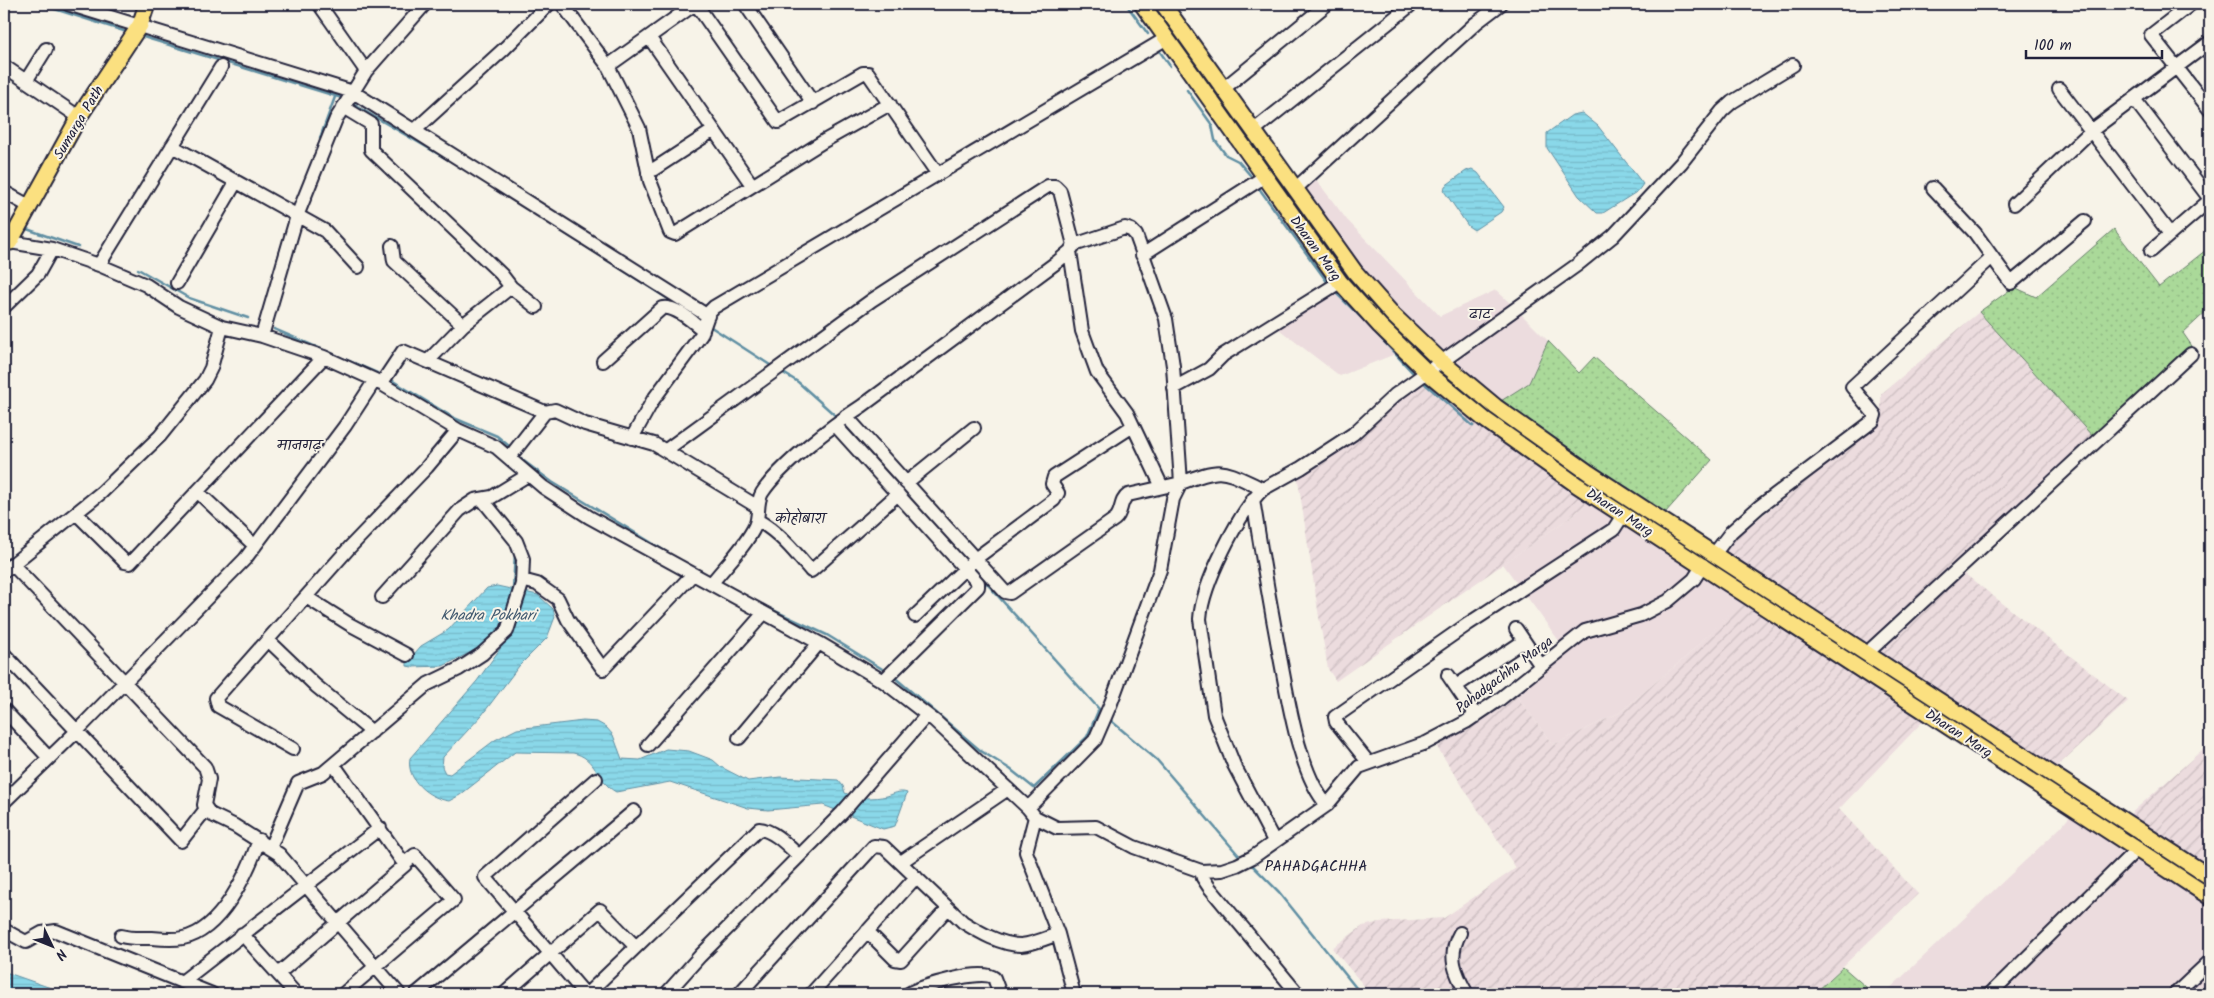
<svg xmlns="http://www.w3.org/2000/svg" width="2214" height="998" viewBox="0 0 2214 998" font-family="Kalam,'Playpen Sans Deva',sans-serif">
  <defs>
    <pattern id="industrial-furrows" width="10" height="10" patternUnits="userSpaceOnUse" patternTransform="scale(1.25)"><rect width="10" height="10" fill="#ecdcde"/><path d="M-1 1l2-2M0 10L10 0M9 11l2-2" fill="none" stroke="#cabcbf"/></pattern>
    <pattern id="grass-dots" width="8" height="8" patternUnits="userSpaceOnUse" patternTransform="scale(1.25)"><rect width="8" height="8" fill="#aad999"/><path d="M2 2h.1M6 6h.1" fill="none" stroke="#92ba85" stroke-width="1.8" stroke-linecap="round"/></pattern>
    <pattern id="water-rules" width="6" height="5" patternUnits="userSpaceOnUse" patternTransform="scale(1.25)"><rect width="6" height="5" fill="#8ad8e9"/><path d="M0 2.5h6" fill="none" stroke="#77b9c9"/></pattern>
  </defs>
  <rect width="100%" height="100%" fill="#f7f3e8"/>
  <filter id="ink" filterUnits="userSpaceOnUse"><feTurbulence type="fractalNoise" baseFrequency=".02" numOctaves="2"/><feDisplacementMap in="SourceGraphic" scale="10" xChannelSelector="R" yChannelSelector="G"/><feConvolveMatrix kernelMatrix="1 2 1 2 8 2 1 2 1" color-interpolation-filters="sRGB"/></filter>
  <g filter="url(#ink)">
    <path fill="#ecdcde" d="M1311,173L1347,220L1440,316L1496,290L1512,305L1548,341L1529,383L1479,415L1405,350L1340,376L1280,330L1272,318L1327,282L1272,209Z
      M1595,497L1749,595L1687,656L1619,713L1553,745L1515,694L1562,645L1503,564L1572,516Z
      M2076,809L2210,894V994H1884L2061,827Z"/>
    <path fill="url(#industrial-furrows)" d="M1979,312L2095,439L1956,567L2128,701L2038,784L1930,714L1839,809L1918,894L1814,994H1371L1332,948L1363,926L1380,922L1444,918L1516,868L1437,747L1515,694L1553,745L1619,713L1687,656L1748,595L1703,565L1722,547L1881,422V394Z
      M1428,373L1595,497L1572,516L1336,681L1328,669L1319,617L1298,480L1301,468Z
      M2210,743V897L2110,832Z"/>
    <path fill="url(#grass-dots)" stroke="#667e6a" d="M2114,229L2159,287L2206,250L2210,256V308L2183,333L2194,349L2095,439L1979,312L2014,287L2036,297Z
      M1548,341L1579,373L1594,357L1712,460L1649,531L1630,509L1595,497L1479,415L1529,383Z
      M1843,967L1874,994H1814Z"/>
    <path fill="url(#water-rules)" stroke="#608fa3" d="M1582,113L1598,126L1643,184L1638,191L1603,213H1597L1579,196L1547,148V133L1572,115Z
      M1472,169L1478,173L1504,207L1501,212L1474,230L1468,226L1444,191L1445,186L1466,171Z
      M497,586L538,595L553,609L555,617L547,638L519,666L482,715L443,757L442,767L445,773L450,774L495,740L517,729L583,721L597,722L606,727L613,735L622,759L640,760L666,749L689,751L713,760L721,767L748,781L780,777L838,780L843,786L845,793C858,799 873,799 887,796C894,794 899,790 907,793L895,826L883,829L823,805L768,810L748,808L670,782L616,792C597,782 596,757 573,753L515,752L460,795L449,801C428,798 406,780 410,758L477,681L510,635L502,629L477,649L443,666L412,667L407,666V662L421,646L448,630L487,588Z
      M4,970L8,973L68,994H5Z"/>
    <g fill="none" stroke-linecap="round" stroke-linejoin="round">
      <path stroke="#608fa3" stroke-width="2.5" d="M39,4L127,32
        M1126,4L1148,34
        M140,36L342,98
        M1158,49L1170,66
        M1187,90L1212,125L1215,140L1226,155L1238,161L1250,175
        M351,103L464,169L676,304
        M320,138L335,97
        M1258,187L1328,283
        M24,228L78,247
        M138,269L189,298L248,318
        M1334,291L1369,325
        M708,325L770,365
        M274,329L377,373
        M1374,331L1412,372
        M780,371L798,382L838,418
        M393,381L454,418L497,436L509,446
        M1423,382L1473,426
        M844,423L967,561
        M517,456L552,482L683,562
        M513,589L515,553
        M762,605L827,635L884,670
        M893,676L981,751L1010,769L1034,788L1087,737L1099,709L973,568
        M1109,719L1157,760L1241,858
        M1251,864L1279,892L1361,994"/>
      <g stroke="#22223b" stroke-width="16">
        <path id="minor" d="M68,4L353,92L708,316
          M319,4L366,71
          M562,4L608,66L639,128L650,181L670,232L675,234L824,141L890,104
          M696,4L778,122L863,73H868L937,173
          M745,4L813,103
          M2191,4L2151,35L2210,110
          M649,37L752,185
          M4,66L79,117
          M608,66L695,4
          M26,81L46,49
          M1223,89L1327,4
          M2059,89L2170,234
          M2134,99L2210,199
          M343,107L371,124V150L501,274L511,287L536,307
          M415,130L504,49L549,4
          M1253,131L1412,4
          M172,146L325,231L358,267
          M648,173L714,130
          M1933,188L1975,233L2011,283L2085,221
          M1295,189L1476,23L1501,4
          M4,192L29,206
          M2014,204L2091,131L2210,42
          M10,242L52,249L99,265L146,285L179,307L222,327L262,336L324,357L375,380L458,430L496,447L543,487L589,517L819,643L883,681L935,721L1028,808L1035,817L1057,828L1096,827L1134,847L1201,871L1222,870L1237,865L1253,857L1327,805L1359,767L1426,743L1466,722L1500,699L1585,631L1641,615L1668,601L1694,579L1703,565
          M392,246L394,261L463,325
          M1070,251L1082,331L1097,372L1127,413L1162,487
          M2151,251L2210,200
          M1142,255L1264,177
          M99,265L221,67
          M177,283L236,182
          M4,307L38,274L52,249
          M262,336L297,216L336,119L366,71L425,4
          M428,361L463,325L511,287
          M603,361L662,308C675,305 693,322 703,330
          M381,384L403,351L545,412
          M1174,388L1209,369L1223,355L1340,282
          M835,425L978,583V587L883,681
          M632,438L653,400L701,335L709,312L714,307L1167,38
          M666,450L872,300L1048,186H1055L1060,191L1074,245
          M509,458L545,412L555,410L585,424L654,444L758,507
          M906,483L974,428
          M1263,489C1239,512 1202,585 1200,619L1214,715L1234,765L1274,841
          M198,492L255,546
          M1253,499C1261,551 1270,604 1280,657C1288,698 1299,774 1327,805
          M76,513L125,562L130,563L324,357
          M757,520C779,532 795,552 811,571L898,494
          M1715,553L1731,532L1759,507L1873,421L1875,415L1852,387L1992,257
          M12,564L205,767L209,779L204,805L210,814L235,826L279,854L399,994
          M4,571L102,492L160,436L205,380L211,368L222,327
          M522,580L537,584L558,599L568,620L603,669L693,574
          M711,584C725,566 745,547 755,526C760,516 756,503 762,493C780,465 834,424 862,406L1057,262L1070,251L1074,245L1125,228L1131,230L1136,235L1166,319L1173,366L1181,483L1128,495C1119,501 1123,512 1115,519L1010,593L1005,592L846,416
          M306,597L349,624L407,655
          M382,597L460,510L475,500L492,497L528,475
          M915,616L975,559L1054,500L1058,493L1052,484L1054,477L1133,426
          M1516,629L1541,666
          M268,640L316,686L372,732
          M1867,653L2191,354
          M4,654L181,841L206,809
          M1448,675L1476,716
          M1456,686L1524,641
          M4,710L49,758
          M739,738L819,643
          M648,745L764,613
          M293,749L218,706L216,698L350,547L427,467L458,430
          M1368,762L1336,722L1335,717L1468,624L1614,529L1623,515
          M4,802L76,732L245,559L345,426L375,380
          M1028,808L1095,740L1111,703L1160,570L1173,499L1181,483C1224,466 1222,470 1263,489L1301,468L1353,434L1395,395L1577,265L1613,236L1681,163L1722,111L1732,102L1793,65
          M1035,817L1026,852L1058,934L1074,994
          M270,848L298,783L323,773L428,684L459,669L482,654L507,631L522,584L523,559L516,541L482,499
          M901,862L1008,789
          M1201,871L1203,878L1209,887L1298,994
          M4,930L26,942L42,933L56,931L212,994
          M867,931L895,959L901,960L948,908
          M1460,933C1447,956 1455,973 1467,994
          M242,934L296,994
          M121,936C132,939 141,938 152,938C162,939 173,940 183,938C221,931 248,872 259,840
          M278,974L405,865L334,765
          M183,981L380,828
          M343,994L454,900L415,855L405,863
          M416,994L634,811
          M504,994L600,910L635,946
          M585,994L485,877L596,779
          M587,994L759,829C774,830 789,847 799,856
          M666,994L700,956L842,813L927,715
          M739,994L874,846L884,847L963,922C979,932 1001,945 1021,945C1033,944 1047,938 1058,934
          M811,994L916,877
          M908,994C921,986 982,968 994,978L1000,994
          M1990,994L2137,849
          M2175,994L2210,961"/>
      </g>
      <g stroke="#22223b" stroke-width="19">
        <path id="major" d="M1142,4L1340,282L1380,326L1428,373L1484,419L1577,485L2210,897
          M1163,4L1355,272L1393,315L1442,362L1496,407L1589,473L2210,877
          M4,241L10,242L79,117L140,25L147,4"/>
      </g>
      <use href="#minor" stroke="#f7f3e8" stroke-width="12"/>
      <use href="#major" stroke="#fbe080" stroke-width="15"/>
    </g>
  </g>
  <g text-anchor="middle" stroke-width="4" stroke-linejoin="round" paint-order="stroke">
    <g font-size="14" fill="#22223b" stroke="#f7f3e8">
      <text transform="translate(78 122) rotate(-59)" y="5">Sumarga Path</text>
      <text transform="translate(1316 248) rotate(54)" y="5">Dharan Marg</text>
      <text transform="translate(1620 512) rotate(33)" y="5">Dharan Marg</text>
      <text transform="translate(1504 674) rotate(-37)" y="5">Pahadgachha Marga</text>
      <text transform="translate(1959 733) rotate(33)" y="5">Dharan Marg</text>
    </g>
    <g font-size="15" fill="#22223b" stroke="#f7f3e8">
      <text x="1480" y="319">ढाट</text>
      <text x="800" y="523">कोहोबारा</text>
      <text x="1316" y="871">PAHADGACHHA</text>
    </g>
    <g font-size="15" font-style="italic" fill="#41596f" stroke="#f7f3e8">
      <text x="488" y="620">Khadra Pokhari</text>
    </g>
    <g font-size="16" fill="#22223b" stroke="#f7f3e8">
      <text x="299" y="450">मानगढ़</text>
    </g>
  </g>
  <rect width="2214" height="998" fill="none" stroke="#f7f3e8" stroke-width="20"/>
  <rect x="10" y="10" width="2194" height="978" fill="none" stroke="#22223b" stroke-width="2" filter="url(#ink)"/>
  <g transform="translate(52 946) rotate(133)" stroke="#f7f3e8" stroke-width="4" paint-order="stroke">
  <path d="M0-4L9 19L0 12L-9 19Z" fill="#22223b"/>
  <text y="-8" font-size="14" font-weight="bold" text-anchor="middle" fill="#22223b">N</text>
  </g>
  <path d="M2026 50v8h136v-8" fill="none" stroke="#22223b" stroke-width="2.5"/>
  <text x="2034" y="50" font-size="15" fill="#22223b" stroke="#f7f3e8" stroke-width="4" paint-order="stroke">100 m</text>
</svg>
